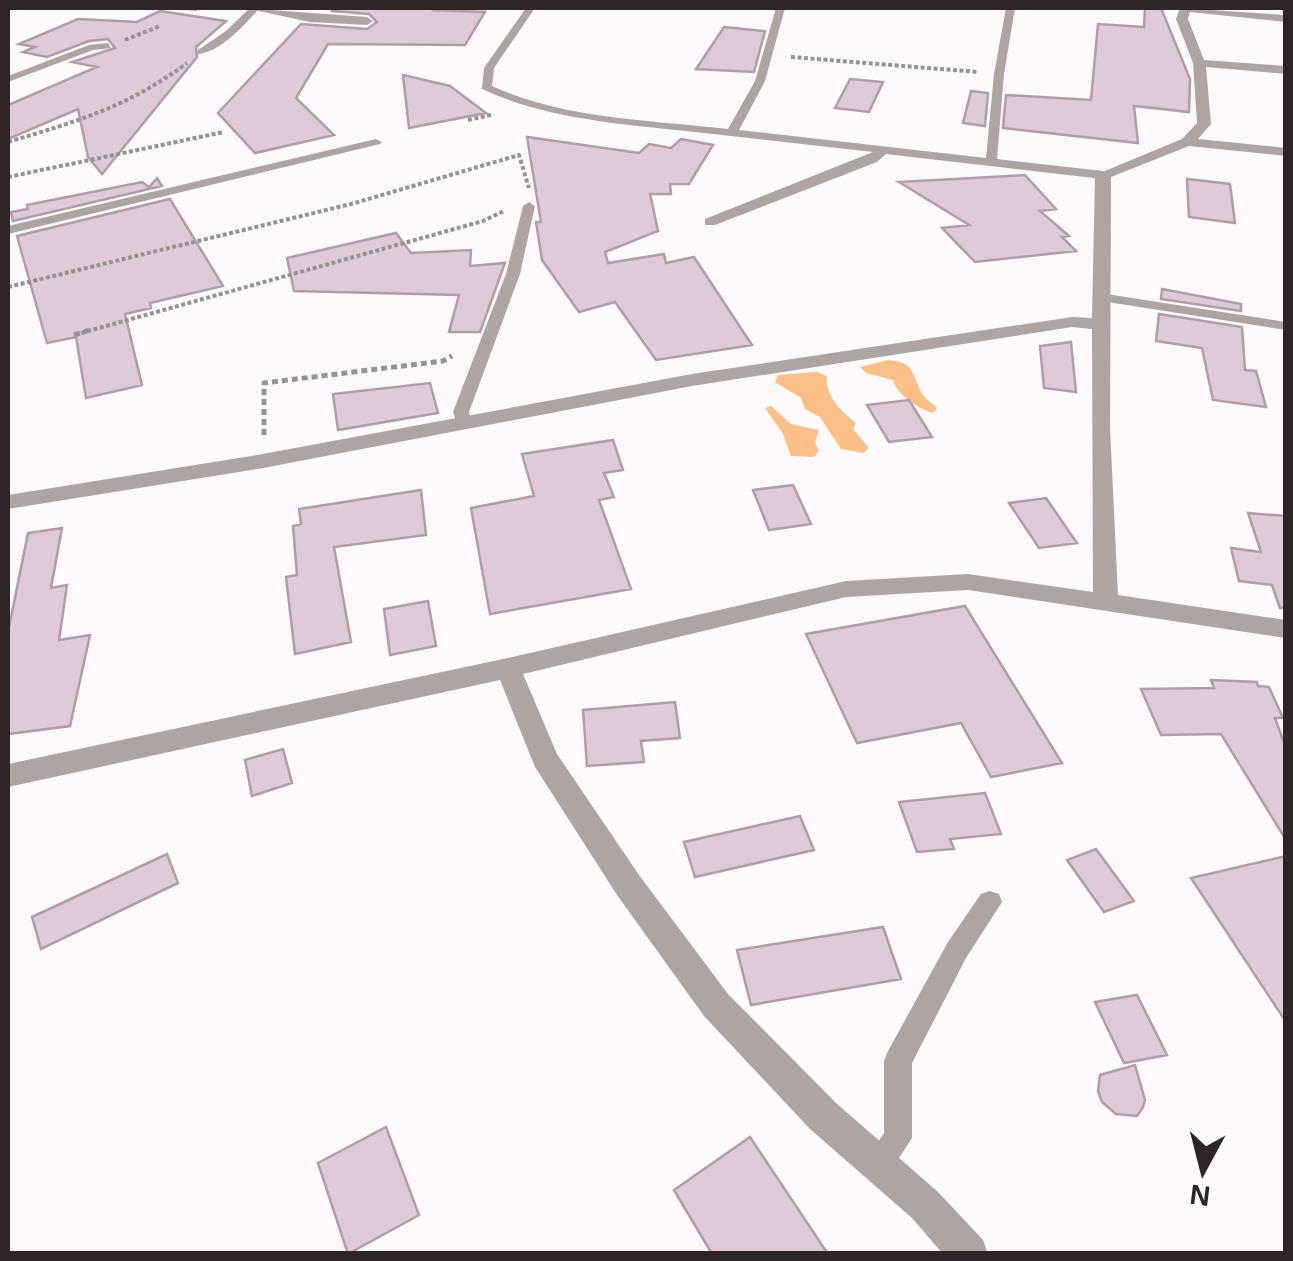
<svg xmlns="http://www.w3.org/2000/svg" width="1293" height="1261" viewBox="0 0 1293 1261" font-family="Helvetica,sans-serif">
  <rect width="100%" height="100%" fill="#fef9fa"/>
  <path fill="#fbc088" d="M888,360C912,362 912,370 920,390C923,397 931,402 937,408L933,413C919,409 897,395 893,380L866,373L860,367Z
    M817,372L827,376C825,396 841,411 856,423L853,429L869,448L863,453L841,449L820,417L805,409L801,398L775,382L778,375Z
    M771,406L791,424L819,430L815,443L819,451L814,457L791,456L783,434L765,408Z"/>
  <path fill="#dfcbd8" stroke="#b09daa" stroke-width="2.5" d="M334,8H436L434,10L485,12L465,45L328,44L296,98L334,135L255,153L218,113L301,24L367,29L377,22L369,14L332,11Z
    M1145,8H1161L1190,79L1189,112L1134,106L1138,143L1003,128L1006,95L1091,100L1098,24L1144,27Z
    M160,11L226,21L196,47L197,57L102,174L88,157L78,109L8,139V105L97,67L72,62L115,48L108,39L89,41L47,57L23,52L35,47L19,44L78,19L137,22Z
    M724,27L765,31L754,72L696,69Z
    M403,75L450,86L486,113L409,128Z
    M850,79L883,82L869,112L835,108Z
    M971,91L988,93L985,126L963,123Z
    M527,137L639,153L649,144L671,148L681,139L713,145L689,184H670L671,194H650L658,231L605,252L608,263L664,254L666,263L694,257L752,345L656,360L615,302L579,312L542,260L536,222H541Z
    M1025,175L1056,209L1040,211L1069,236L1062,237L1076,251L975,262L942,228L969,225L899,182Z
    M157,178L162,186L13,221L11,212L28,209L27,205L142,182L149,187Z
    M1187,179L1230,184L1235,223L1189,217Z
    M170,199L223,286L150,303L151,308L125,314L142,385L86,398L76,337L47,343L17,236Z
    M396,233L411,253L471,250L470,266L505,263L480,332H449L459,295L294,291L287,258Z
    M1162,289L1241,304V311L1161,299Z
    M1159,314L1242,327L1245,370L1256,371L1266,407L1213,400L1202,348L1156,341Z
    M1071,342L1076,392L1044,388L1040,346Z
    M430,383L438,413L338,430L333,394Z
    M909,400L932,437L889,442L867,405Z
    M613,440L623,470L604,473L614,497L599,500L631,589L490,614L471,508L534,496L522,454Z
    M793,485L811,524L769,530L753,490Z
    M421,490L426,535L334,547L351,642L295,654L286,577L297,575L293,526L301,524L299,509Z
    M1046,498L1077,543L1039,548L1009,503Z
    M1248,513L1286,516V607L1280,608L1272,585L1239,581L1231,548L1261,552Z
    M62,528L51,588L67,585L59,640L90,635L70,726L8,734V632L28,533Z
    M428,601L436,646L390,655L384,609Z
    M965,606L1062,763L991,777L961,723L857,743L806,634Z
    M1211,680L1257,682L1258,686L1269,687L1283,718H1275L1286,748V840L1221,734L1161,735L1141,689L1214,688Z
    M675,702L680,738L641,741L644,762L587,766L583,710Z
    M283,749L292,783L252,796L245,760Z
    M985,793L1001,834L950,839L954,849L917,852L899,802Z
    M800,816L814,850L695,877L684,842Z
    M1096,849L1134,901L1104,912L1067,860Z
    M167,854L178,883L41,949L32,917Z
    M1286,856V1022L1191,878Z
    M883,927L901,979L751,1005L737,950Z
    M1137,995L1167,1055L1124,1063L1095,1002Z
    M1135,1065L1145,1100L1143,1107L1137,1116L1116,1114L1102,1102L1098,1091L1100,1075Z
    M386,1127L419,1215L348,1254L318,1163Z
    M750,1137L828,1254H712L674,1190Z"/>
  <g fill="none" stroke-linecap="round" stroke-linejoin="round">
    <path stroke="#989192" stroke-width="4" stroke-dasharray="4 2.5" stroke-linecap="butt" d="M125,40L160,26
      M791,57L978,72
      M468,120L491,115
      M8,142C78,121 128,107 187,63
      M8,177L224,132
      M8,287L351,204L519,155L529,188
      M81,333L483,221L504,211"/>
    <path stroke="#989192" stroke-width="5" stroke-dasharray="6 4" stroke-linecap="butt" d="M74,335L90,330
      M264,435V383L443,361L452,356"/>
    <path fill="#aea4a1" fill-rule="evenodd" d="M166,8H201L196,11Z
      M250,8L259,9C244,25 221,52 198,54V50L226,31Z
      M526,8H535L494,68L492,86C564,119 650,120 728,129L755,81L776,8H785L765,81L739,130L986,158L994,74L1006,8H1015L1004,74L997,159L1103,171L1109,175L1103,179L886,154L877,162L715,225H705V219L873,152C808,145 742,137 676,130C611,123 542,117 482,89L484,68Z
      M108,43L111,48L93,50L8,82V76L89,45Z
      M376,139L382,142L380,144L8,234V226Z
      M529,202L535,206L520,274L469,412L472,423L464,428L458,426L453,412L506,274L523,206Z
      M1100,293L1286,322V330L1095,300V294Z
      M990,891L999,894L1002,902L966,958L912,1063V1138L888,1175L878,1180L868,1175L863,1165L884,1133V1061L888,1051L948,942L981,894Z"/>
    <path fill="#aea4a1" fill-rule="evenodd" d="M245,8L367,17L373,21L367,25L310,22Z
      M1180,8L1286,15V22L1190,12L1188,19L1204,60L1286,66V74L1206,67L1211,124L1198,139L1286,148V156L1189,146L1111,177L1110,428L1118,595L1286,620V638L968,590L846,597L523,674L557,754L639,875L728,994L836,1103L938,1192L983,1240L988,1254H943L912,1218L810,1129L704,1016L617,895L535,767L500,680L8,787V764L508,658L846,581L968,574L1093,592L1092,329L1072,327L692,386L263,468L8,509V495L263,454L692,374L1072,317L1092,318L1095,175L1182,139L1197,123L1193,63L1176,19Z"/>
  </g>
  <rect width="1293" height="1261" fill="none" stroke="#2e2526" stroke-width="20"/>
  <g transform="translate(1203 1171) rotate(187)" stroke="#fef9fa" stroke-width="8" paint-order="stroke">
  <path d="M0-8L18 38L0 25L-18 38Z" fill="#2e2526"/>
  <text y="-15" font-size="28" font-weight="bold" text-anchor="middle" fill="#2e2526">N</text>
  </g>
</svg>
